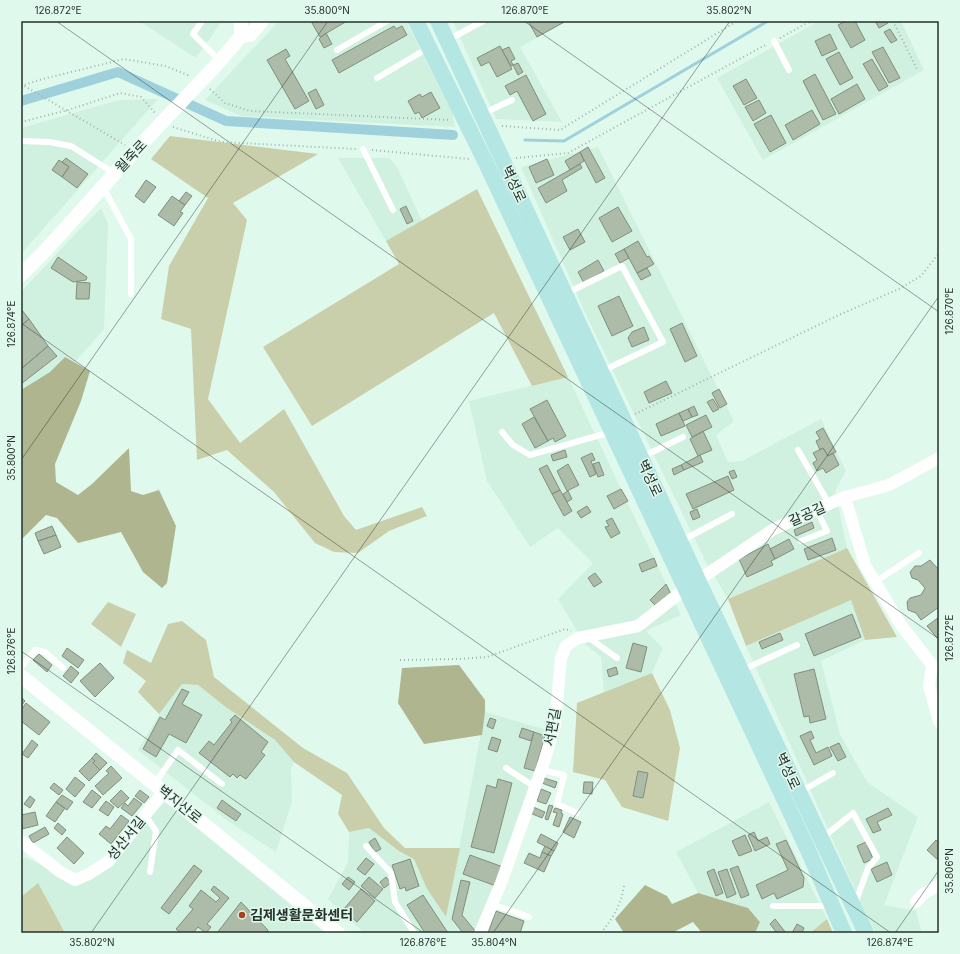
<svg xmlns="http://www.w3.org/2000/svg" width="960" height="954" viewBox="0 0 960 954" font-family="Inter,'Noto Sans KR',sans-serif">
  <rect width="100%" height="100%" fill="#e0f9ed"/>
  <path fill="#d0f1e0" d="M139,21H222L196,58Z
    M279,21H406L452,111L455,127L241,116L205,100Z
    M453,21H568L520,47L562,122L496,119Z
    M819,21H901L924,70L763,160L717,78Z
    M158,99L21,254V128L119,100Z
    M598,147L734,421L716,435L728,462L742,461L821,419L846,471L835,491L847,548L728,599L704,558L587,317L521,167Z
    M338,158H389L397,167L422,221L386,241Z
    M101,208L108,224L104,329L75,362L65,357L50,372L21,390V292L75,234Z
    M568,377L681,615L646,631L663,648L652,673L604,692L601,657L585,644L558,599L593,563L558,528L530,547L487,481L469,401Z
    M852,599L865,640L821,661L840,734L867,782L918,817L884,905L916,911L922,933H876L865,912L746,646Z
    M182,684L198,685L227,708L275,740L294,762L291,769L292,802L276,852L228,821L138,750L164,706Z
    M485,712L547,730L529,792L477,933H364L328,899L348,862L349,832L369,828L415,859L427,889L446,917Z
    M165,802L325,933H21V860L25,857L82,884Z
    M769,802L827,919L810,933H755L760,922L748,908L698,893L676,852Z"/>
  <path fill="#cacfab" d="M170,136L318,154L233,203L247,220L208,399L240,443L284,409L344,516L356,530L422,507L427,516L389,531L358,553L334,552L315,543L274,492L227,450L197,460L191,329L161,319L169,266L208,198L151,159Z
    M477,189L568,377L532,386L494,313L312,426L263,347L399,264L386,241Z
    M847,548L897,637L865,640L851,600L746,646L728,599Z
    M108,602L136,614L121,647L91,624Z
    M182,621L206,640L214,677L303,748L347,773L384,828L405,848H460L446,917L427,889L414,859L399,851L369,828L349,832L338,814L342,795L294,762L275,740L227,708L198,685L182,684L159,714L138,692L146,681L123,663L127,650L151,663L168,624Z
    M652,673L670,710L680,748L668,821L622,807L605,780L573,772L577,703Z
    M38,883L65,933H21V897Z
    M827,919L833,933H810Z"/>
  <path fill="#afb58e" d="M65,357L90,371L81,401L55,464L56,482L78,495L92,484L129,448L131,491L143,495L159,490L176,526L167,583L162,588L143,572L121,532L78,543L57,518L46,515L21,540V390L50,372Z
    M459,665L485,700V712L482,735L424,744L398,703L402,668Z
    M645,885L667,896L672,904L698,893L748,908L760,922L755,933H702L693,922L672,933H624L615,919Z"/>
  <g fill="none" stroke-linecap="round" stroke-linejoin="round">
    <path stroke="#9fd1dd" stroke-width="3" d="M525,140L564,141L768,21"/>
    <path stroke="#9fd1dd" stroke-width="10" d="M21,101L118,72L226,121L453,135"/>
  </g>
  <path fill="#adbca9" stroke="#818f7d" d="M315,21H347L320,37L312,23Z
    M528,21H566L537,37Z
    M846,21H855L865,40L851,48L838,25Z
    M875,21H887L888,23L879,28Z
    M394,26L396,29L402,26L407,35L339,73L332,60Z
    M890,29L897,40L891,43L884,32Z
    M326,33L332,44L324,48L319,39Z
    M830,34L837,49L822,56L815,41Z
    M500,46L512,69L497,77L489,62L481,66L477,58Z
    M509,47L515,59L511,61L513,65L511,66L502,50Z
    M883,47L900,78L889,83L872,52Z
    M286,49L290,56L285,59L309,101L295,109L267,60Z
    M839,52L853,78L840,85L826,59Z
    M872,59L888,86L879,91L863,64Z
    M518,63L523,72L518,75L513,65Z
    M815,74L836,114L823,120L803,81Z
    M526,75L546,114L533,121L517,91L510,95L505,86Z
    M746,79L757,98L744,105L733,86Z
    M857,84L865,99L839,114L831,99Z
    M316,89L324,105L316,109L308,93Z
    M431,92L440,108L422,118L419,112L415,114L408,101L420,94L422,97Z
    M759,100L766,113L753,121L745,107Z
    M812,110L820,124L793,140L785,125Z
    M771,115L786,143L770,152L754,124Z
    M588,147L605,178L596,183L580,152Z
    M580,152L584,161L570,170L565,161Z
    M66,158L88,174L77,188L62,177L69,167L62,162Z
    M547,159L554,175L536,183L529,167Z
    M59,160L69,167L62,177L52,170Z
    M580,164L582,168L562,180L567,191L546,203L538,188Z
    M146,180L156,187L144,203L135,196Z
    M186,192L192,196L185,205L179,201Z
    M172,196L185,205L180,212L183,213L174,226L158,215Z
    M406,206L413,221L407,224L400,209Z
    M618,207L632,231L612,242L599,218Z
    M578,229L585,242L570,250L563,237Z
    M638,241L647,257L649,256L654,264L637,273L624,249Z
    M624,249L629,258L620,263L615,254Z
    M58,257L87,277L86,280L73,282L51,268Z
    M598,260L604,271L584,283L578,272Z
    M647,268L651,275L641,280L637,273Z
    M77,282L90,283L89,299H76Z
    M619,296L633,326L612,336L598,306Z
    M21,309L29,319L21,326Z
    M29,319L48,346L21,369V326Z
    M682,323L697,356L685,362L670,329Z
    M644,327L649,340L632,347L628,338L632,332Z
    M48,346L57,356L21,384V369Z
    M666,381L672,393L649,403L644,392Z
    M719,389L727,404L720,408L712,393Z
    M713,399L719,409L713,412L707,402Z
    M547,400L566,436L555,442L553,438L548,441L530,409Z
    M694,406L698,415L692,417L688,409Z
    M688,409L692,417L683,421L679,413Z
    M679,413L685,426L661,436L656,424Z
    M706,415L712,427L692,437L686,425Z
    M534,417L548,441L535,448L522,424Z
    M823,428L836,452L828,456L823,448L820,450L816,441L820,439L816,432Z
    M703,431L712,450L698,456L690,439Z
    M823,448L828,456L833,453L839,465L826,473L823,468L817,471L813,463L817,460L813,453Z
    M565,450L567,457L553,461L551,455Z
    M592,453L595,460L591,461L596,474L590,477L581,458Z
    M700,455L703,462L684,470L681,465Z
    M599,462L604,475L598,477L593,464Z
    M568,464L579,485L567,491L557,471Z
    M547,465L560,490L552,494L539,469Z
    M681,465L684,470L674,475L672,469Z
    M734,470L737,477L732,479L729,472Z
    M728,476L734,490L693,509L686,494Z
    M621,489L628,501L614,509L607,496Z
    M560,490L572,511L564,516L552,494Z
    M568,491L572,499L567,502L563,494Z
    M587,506L591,512L581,518L577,512Z
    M697,509L700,517L693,520L690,512Z
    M612,518L620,533L611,538L605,527L609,526L606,521Z
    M812,522L814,528L796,536L794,530Z
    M52,526L56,535L38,541L35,533Z
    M56,535L61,547L44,554L38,541Z
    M832,538L836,550L808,560L804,549Z
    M789,539L794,549L775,559L770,549Z
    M768,544L775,559L771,561L773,565L747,577L739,559Z
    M654,558L657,566L642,572L639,564Z
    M930,560L939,570V607L921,620L916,613L908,610L907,602L910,598L921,595L925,588L918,580L912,578L910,572L915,566H921Z
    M595,573L602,582L594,587L588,578Z
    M666,584L671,594L657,607L650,600Z
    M852,614L861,637L814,656L805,634Z
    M939,617V638L938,639L927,626Z
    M780,633L783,640L762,649L759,642Z
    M633,643L647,647L641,672L626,668Z
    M67,648L84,660L78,668L62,656Z
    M39,654L52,665L47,672L33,660Z
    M100,663L114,678L95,697L80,681Z
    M71,666L79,673L71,683L63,676Z
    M616,667L618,674L609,677L607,670Z
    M814,669L826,719L810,723L809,716L804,717L794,674Z
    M182,689L189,692L182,704L202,715L186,743L169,734L156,757L143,749L160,717L165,720Z
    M21,697L25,701L21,706Z
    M26,703L50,722L39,735L21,721V710Z
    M235,715L268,742L261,752L265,755L246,779L240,775L237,778L233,774L230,777L199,753L209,741L214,745L232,722L230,720Z
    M490,718L496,720L493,729L487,726Z
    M522,728L534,732L531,741L519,737Z
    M811,731L814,738L810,740L816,753L828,747L832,756L814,765L800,736Z
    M534,732L545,736L535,771L524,768Z
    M492,737L501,740L497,752L488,749Z
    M32,740L38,745L28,758L22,754Z
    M839,743L846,757L838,761L830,747Z
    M96,753L107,763L100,770L93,763L95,761L92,758Z
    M92,758L95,761L93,763L100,770L89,781L79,771Z
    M111,766L122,778L103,795L95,786L109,773L106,771Z
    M638,771L648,773L643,798L633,796Z
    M75,777L85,785L75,797L66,789Z
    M544,778L557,782L555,788L542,783Z
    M498,779L512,783L494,853L471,847L487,785L496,788Z
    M584,782H593L592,794L583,793Z
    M54,783L63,790L59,795L50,788Z
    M541,789L551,793L546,804L537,801Z
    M92,790L101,797L92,808L83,802Z
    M121,790L129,798L118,808L110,801Z
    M140,790L149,797L144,803L135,796Z
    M62,795L73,802L67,810L56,802Z
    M30,796L35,800L30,808L24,804Z
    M134,798L142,804L132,816L121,808L125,803L128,806Z
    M222,800L241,814L236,821L217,808Z
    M106,801L114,807L108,816L99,810Z
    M56,802L65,808L55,822L46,816Z
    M549,805L553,806L548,820L545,819Z
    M533,807L545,812L542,818L530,813Z
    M555,808L562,810L561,813L563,814L559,827L553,825L557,813L553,812Z
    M888,808L892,815L877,822L881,830L873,833L866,819Z
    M35,812L38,825L22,829L21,815Z
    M121,815L129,821L111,844L99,834L106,826L110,829Z
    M570,817L581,822L574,838L563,832Z
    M58,823L66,830L62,835L54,828Z
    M45,827L49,834L33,843L29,836Z
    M754,832L758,841L767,837L770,844L755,851L748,835Z
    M541,834L558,843L554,851L537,842Z
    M745,835L752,851L739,856L732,841Z
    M67,837L84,853L74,864L57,848Z
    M375,838L381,849L375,852L369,842Z
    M786,840L804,878L803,887L777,899L774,893L762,899L756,885L788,870L776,844Z
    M936,840L939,843V861L927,850Z
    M866,842L873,859L864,863L857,846Z
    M545,846L554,851L551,856L542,852Z
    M542,852L551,856L544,872L524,863L529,853L540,858Z
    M470,855L503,867L496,886L463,874Z
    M366,858L374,864L365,875L357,869Z
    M410,859L419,886L406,891L405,887L400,889L392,865Z
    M887,862L892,875L877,882L871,869Z
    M194,865L202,871L169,914L161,908Z
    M738,866L749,895L741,898L730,869Z
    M714,869L723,893L716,896L707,872Z
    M727,869L736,894L727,898L718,872Z
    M348,877L355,882L349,890L342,884Z
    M369,877L383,889L375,898L361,886Z
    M386,877L391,883L384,888L380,882Z
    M461,880L470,882L462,915L476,932L474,933H463L452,919Z
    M214,886L229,898L207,924L211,927L206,933L198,927L193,933H181L176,929L193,909L189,906L201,890L216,902L220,898L211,890Z
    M361,889L375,901L357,922L343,910Z
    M423,895L448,933H425L407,905Z
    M241,902L267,929L269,933H217Z
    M496,911L524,921L520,933H488Z
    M775,919L786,933H777L770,924Z
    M797,924L804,928L802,933H792Z"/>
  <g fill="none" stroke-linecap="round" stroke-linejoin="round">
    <path stroke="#a1b5ac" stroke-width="2" stroke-dasharray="1 3" stroke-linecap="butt" d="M893,21L918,71
      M780,38L811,21
      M21,84L125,145
      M21,86L39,80L124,59L165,66L190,76
      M210,89L225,103L250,111L450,120
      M21,122L68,110L120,93L141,97L156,114
      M502,126L560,130L737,21
      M173,127L221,142L356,149
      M372,150L469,159
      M516,158L568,153L767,44
      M635,414L841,314L899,289L921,276L939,253
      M400,660L459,659L487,657L565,629L571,631
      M601,933C613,918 621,905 624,886"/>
    <path stroke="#fff" stroke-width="6" d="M202,21L193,34L220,61
      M448,40L483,21
      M774,41L789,70
      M337,50L387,21
      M377,78L428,48
      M482,114L512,100
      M21,141L49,142L71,146L114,173
      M363,149L393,210
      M103,187L131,239V294
      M565,294L622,266L663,342L602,371
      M502,432L513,445L530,455L611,432
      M798,450L829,504
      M642,457L683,437
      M681,541L732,514
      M801,541L827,531L816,509
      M875,582L919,553
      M588,637L617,658
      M21,667L35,650L45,652L63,668
      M742,670L797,645
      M506,768L535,787
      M541,770L564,775L557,804L577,813
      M155,783L178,750L222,784
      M800,792L833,773
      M145,815L156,831L150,872
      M821,839L853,813L877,857L868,868L855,904
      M366,846L391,873L395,902L414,933
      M492,904L529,917
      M773,906H831"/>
    <path stroke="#fff" stroke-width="12" d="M845,497L865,565L901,625L932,665L929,686L939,722
      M21,841L59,871L75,880L89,874L109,861L164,791
      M916,902L923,894L939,885
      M480,933L501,883L544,762L555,725L561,658L566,646L578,638L638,626L685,589L774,529L842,498L889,485L939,458"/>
    <path stroke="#fff" stroke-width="14" d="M241,36L250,35L262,21
      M21,275L44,252L135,151L220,61L241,36V21
      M21,676L338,933"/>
    <path stroke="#b4e6e4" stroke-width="16" d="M416,21L486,163L808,850L844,933
      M438,21L698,580L866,933"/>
  </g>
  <path fill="none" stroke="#27312c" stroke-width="1" stroke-opacity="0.45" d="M56,21L939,639M524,21L939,312M21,323L891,933M21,460L328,21M21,651L424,933M91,933L730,21M493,933L939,296M895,933L939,870"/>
  <circle fill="#aa421f" stroke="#e0f9ed" stroke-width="1.5" cx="242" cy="915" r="4"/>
  <g text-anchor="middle" stroke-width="3" stroke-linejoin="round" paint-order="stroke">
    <g font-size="14" fill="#27312c" stroke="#e0f9ed">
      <text transform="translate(131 156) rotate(-47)" y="5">월죽로</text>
      <text transform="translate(514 184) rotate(65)" y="5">벽성로</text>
      <text transform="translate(650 478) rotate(65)" y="5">벽성로</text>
      <text transform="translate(807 514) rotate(-24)" y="5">갈공길</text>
      <text transform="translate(552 727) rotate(-79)" y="5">서편길</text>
      <text transform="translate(788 771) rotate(65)" y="5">벽성로</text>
      <text transform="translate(180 804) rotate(39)" y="5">벽지산로</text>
      <text transform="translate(126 838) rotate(-51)" y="5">성산서길</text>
    </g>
    <g font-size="14" font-weight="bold" fill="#27312c" stroke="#e0f9ed" text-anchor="start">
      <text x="250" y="920">김제생활문화센터</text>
    </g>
  </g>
  <rect width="960" height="954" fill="none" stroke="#e0f9ed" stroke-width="44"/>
  <rect x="22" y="22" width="916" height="910" fill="none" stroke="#27312c" stroke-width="1.5"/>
  <g font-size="10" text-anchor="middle" fill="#27312c">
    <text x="58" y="14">126.872°E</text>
    <text x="327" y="14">35.800°N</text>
    <text x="525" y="14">126.870°E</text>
    <text x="729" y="14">35.802°N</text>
    <text transform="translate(949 311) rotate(-90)" y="4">126.870°E</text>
    <text transform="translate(11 324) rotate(-90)" y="4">126.874°E</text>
    <text transform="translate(11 458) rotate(-90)" y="4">35.800°N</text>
    <text transform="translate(949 638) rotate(-90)" y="4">126.872°E</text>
    <text transform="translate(11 651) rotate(-90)" y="4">126.876°E</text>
    <text transform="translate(949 871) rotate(-90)" y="4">35.806°N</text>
    <text x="92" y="946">35.802°N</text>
    <text x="423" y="946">126.876°E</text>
    <text x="494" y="946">35.804°N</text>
    <text x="890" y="946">126.874°E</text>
  </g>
</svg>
